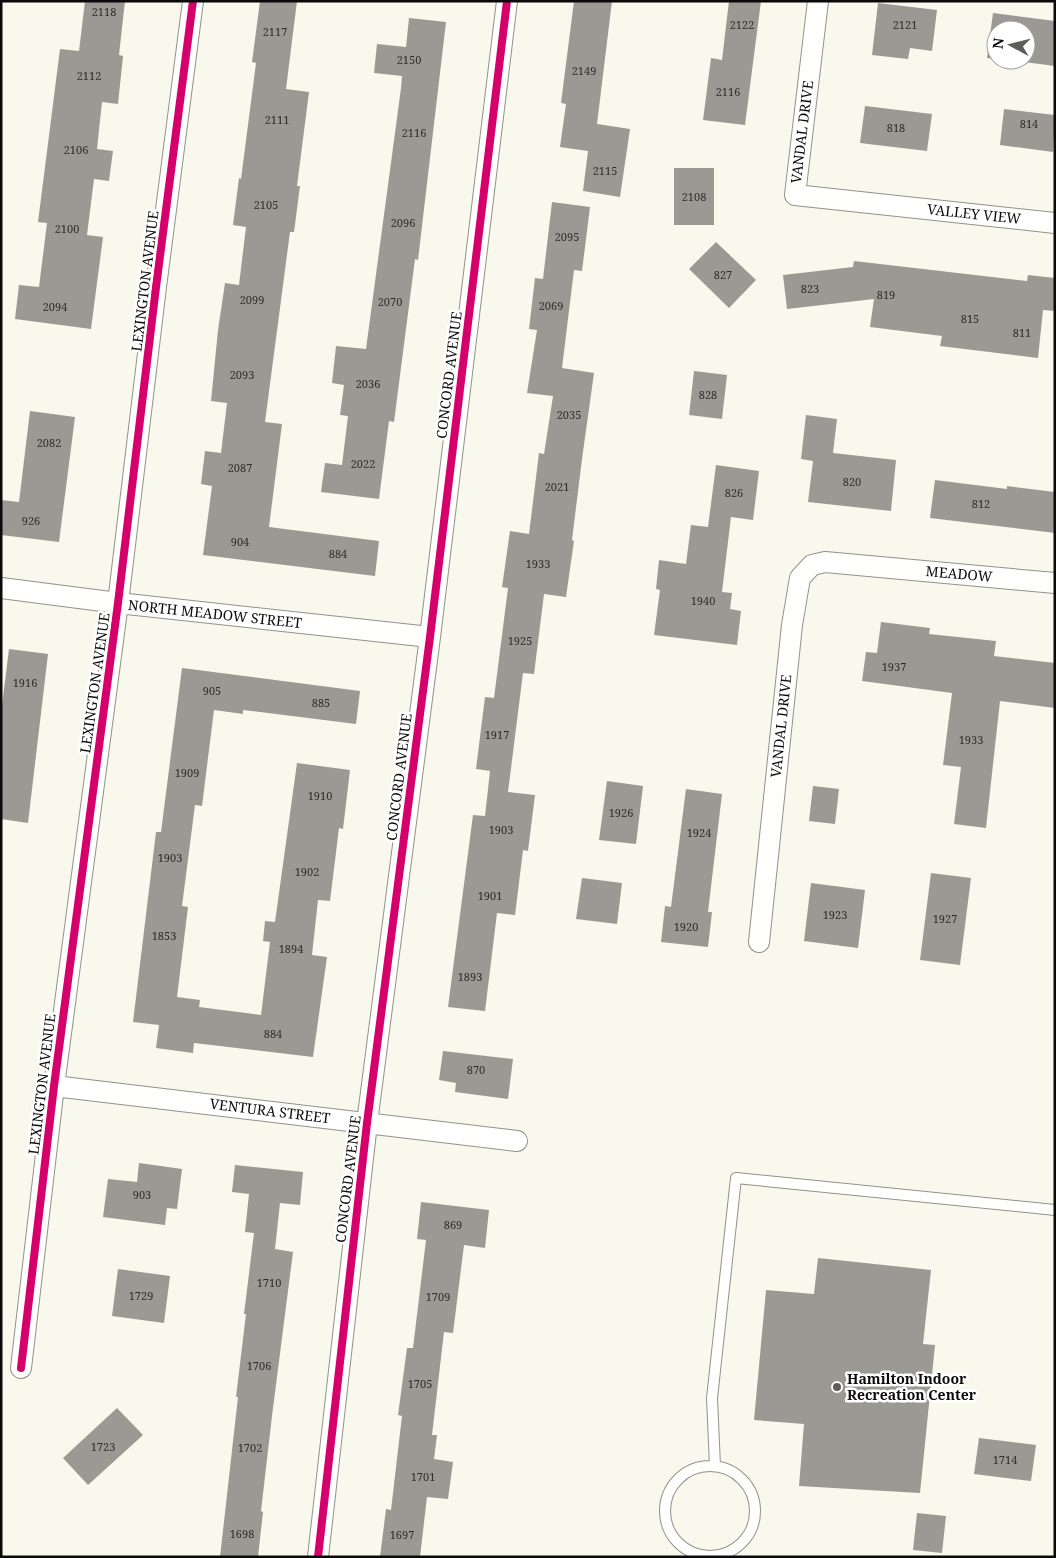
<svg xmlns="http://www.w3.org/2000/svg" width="1056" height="1558" viewBox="0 0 1056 1558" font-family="'Noto Serif',serif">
  <rect width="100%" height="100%" fill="#f9f8ed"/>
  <path fill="#9b9994" d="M85,1H125L119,55L123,56L118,104L102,102L97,149L113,151L109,181L94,179L87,235L103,237L91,329L15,319L19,285L39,287L47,223L38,222L60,49L79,51Z
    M260,1H297L286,89L309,92L297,186H300L294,232H290L265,422L282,424L269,527L379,541L375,576L203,555L212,486L201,484L205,451L221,453L227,403L211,401L218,330L225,283L239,285L246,227L233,225L239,178L241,179L256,63L252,62Z
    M574,1H612L597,124L630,129L620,197L583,191L588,151L560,147L566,104L561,103Z
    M729,1H761L745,125L703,120L711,58L722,60Z
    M878,3L937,10L932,51L910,48L908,59L872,55Z
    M993,13L1055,21V66L1008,60H1026V30H996V59L987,58Z
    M409,18L446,22L418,260L415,259L394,422L389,421L379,499L321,492L325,463L342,465L348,416L340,415L344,385L332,383L336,346L366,349L401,88L402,76L374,73L377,44L406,47Z
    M865,106L932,114L927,151L860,143Z
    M1004,109L1055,115L1053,152L1000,145Z
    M674,168H714V225H674Z
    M552,202L590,207L582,271L574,270L562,368L594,373L582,459L572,540L574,541L566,597L544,594L534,674L523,673L508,792L535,795L528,851L523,850L515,915L497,913L485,1011L448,1007L473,815L485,816L490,771L476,769L485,697L494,698L508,588L502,587L510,531L529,534L539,453L544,454L553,396L527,393L537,330L529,329L535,278L543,279Z
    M716,242L756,280L729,308L689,269Z
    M854,261L1027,281L1028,275L1055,278V311L1043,310L1038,358L940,346L942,336L870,327L874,299L787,309L783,275L853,267Z
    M694,371L727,375L722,419L689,415Z
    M30,411L75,417L59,542L1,535V500L19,502Z
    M806,415L837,419L833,453L896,460L891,511L808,502L813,461L801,459Z
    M716,465L759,471L753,520L731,517L722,592L732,593L730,609L741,611L737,645L654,635L660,590L656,589L659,560L686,564L691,525L708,527Z
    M935,480L1007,489V486L1055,492V533L930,518Z
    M881,622L930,628L929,634L996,641L994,656L1055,663V708L1000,701L986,828L954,824L961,767L943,765L952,693L862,681L866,652L877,653Z
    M9,649L48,654L28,823L1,819V713Z
    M182,668L360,691L356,724L243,710V714L214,710L202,806L195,805L182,906L188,907L177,997L200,1000L199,1007L261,1015L270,942L263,941L265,921L275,922L297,763L350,770L343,829L339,828L330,901L318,900L312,955L327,957L313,1057L194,1043L193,1053L156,1048L159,1025L133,1022L156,832H161Z
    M607,781L643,786L636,844L599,840Z
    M813,786L839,789L835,824L809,821Z
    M686,789L722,794L708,912H712L708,947L661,942L665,906L671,907Z
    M931,873L971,878L960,965L920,960Z
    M582,878L622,883L617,924L576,919Z
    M811,883L865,890L858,948L804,941Z
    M443,1051L513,1059L508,1099L455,1092L456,1083L439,1080Z
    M139,1163L182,1169L177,1209L167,1208L165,1225L103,1217L108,1179L137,1182Z
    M235,1165L303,1172L300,1205L280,1203L275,1249L293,1252L272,1416L261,1511L263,1512L258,1557H220L238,1397H236L246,1314H244L254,1233L245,1232L249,1194L232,1192Z
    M421,1202L489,1210L485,1248L464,1245L453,1333L444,1332L432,1435H437L434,1459L453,1462L448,1499L427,1497L420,1557H380L386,1509L391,1510L402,1416L398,1415L407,1348H413L426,1240L417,1239Z
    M818,1258L931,1270L923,1344L935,1345L920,1493L799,1486L804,1424L754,1420L766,1290L814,1294Z
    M118,1269L170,1276L164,1323L112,1316Z
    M117,1408L143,1435L88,1485L63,1458Z
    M979,1438L1036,1445L1031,1481L974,1474Z
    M917,1513L946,1516L942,1553L913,1550Z"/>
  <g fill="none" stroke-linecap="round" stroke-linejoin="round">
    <g stroke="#92918c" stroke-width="12">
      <path id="lane" d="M715,1466L712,1398L736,1178L1055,1210
        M665 1511a45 45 0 1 1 90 0a45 45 0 1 1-90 0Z"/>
    </g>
    <g stroke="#92918c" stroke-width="22">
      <path id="street" d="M818,1L795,195L1055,223
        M1,588L118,603L430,637
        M759,942L792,625L800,578L812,565L825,562L1055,583
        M54,1086L517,1141
        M21,1368L54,1086L118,603L156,287L193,1
        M318,1557L367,1123L430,637L507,1"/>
    </g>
    <use href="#lane" stroke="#fefefc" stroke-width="10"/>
    <use href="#street" stroke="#fefefc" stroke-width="20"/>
    <g stroke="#fff" stroke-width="11">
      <path id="cycleway" d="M21,1368L54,1086L118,603L156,287L193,1
        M318,1557L367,1123L430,637L507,1"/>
    </g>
    <use href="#cycleway" stroke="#d6006c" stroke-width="8"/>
  </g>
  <circle fill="#5e5d59" stroke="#fff" stroke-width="2" cx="837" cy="1387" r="5"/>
  <g text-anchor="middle" stroke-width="5" stroke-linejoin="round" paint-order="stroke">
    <g font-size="11" fill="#2e2e2c">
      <text x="104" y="16">2118</text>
      <text x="742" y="29">2122</text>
      <text x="905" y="29">2121</text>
      <text x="275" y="36">2117</text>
      <text x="409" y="64">2150</text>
      <text x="584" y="75">2149</text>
      <text x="89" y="80">2112</text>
      <text x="728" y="96">2116</text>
      <text x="277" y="124">2111</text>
      <text x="1029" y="128">814</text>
      <text x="896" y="132">818</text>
      <text x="414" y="137">2116</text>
      <text x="76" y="154">2106</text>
      <text x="605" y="175">2115</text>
      <text x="694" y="201">2108</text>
      <text x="266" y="209">2105</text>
      <text x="403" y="227">2096</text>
      <text x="67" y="233">2100</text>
      <text x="567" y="241">2095</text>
      <text x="723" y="279">827</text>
      <text x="810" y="293">823</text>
      <text x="886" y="299">819</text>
      <text x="252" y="304">2099</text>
      <text x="390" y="306">2070</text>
      <text x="551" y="310">2069</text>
      <text x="55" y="311">2094</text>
      <text x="970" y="323">815</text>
      <text x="1022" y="337">811</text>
      <text x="242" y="379">2093</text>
      <text x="368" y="388">2036</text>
      <text x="708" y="399">828</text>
      <text x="569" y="419">2035</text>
      <text x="49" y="447">2082</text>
      <text x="363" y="468">2022</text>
      <text x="240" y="472">2087</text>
      <text x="852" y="486">820</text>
      <text x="557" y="491">2021</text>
      <text x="734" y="497">826</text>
      <text x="981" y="508">812</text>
      <text x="31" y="525">926</text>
      <text x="240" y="546">904</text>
      <text x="338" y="558">884</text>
      <text x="538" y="568">1933</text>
      <text x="703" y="605">1940</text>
      <text x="520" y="645">1925</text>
      <text x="894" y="671">1937</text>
      <text x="25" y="687">1916</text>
      <text x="212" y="695">905</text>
      <text x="321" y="707">885</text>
      <text x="497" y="739">1917</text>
      <text x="971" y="744">1933</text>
      <text x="187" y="777">1909</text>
      <text x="320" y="800">1910</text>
      <text x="621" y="817">1926</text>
      <text x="501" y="834">1903</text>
      <text x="699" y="837">1924</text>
      <text x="170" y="862">1903</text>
      <text x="307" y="876">1902</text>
      <text x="490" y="900">1901</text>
      <text x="835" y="919">1923</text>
      <text x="945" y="923">1927</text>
      <text x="686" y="931">1920</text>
      <text x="164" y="940">1853</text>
      <text x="291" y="953">1894</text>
      <text x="470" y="981">1893</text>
      <text x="273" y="1038">884</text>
      <text x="476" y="1074">870</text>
      <text x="142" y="1199">903</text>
      <text x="453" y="1229">869</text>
      <text x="269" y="1287">1710</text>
      <text x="141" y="1300">1729</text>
      <text x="438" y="1301">1709</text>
      <text x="259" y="1370">1706</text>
      <text x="420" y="1388">1705</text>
      <text x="103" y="1451">1723</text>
      <text x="250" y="1452">1702</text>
      <text x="1005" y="1464">1714</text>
      <text x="423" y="1481">1701</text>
      <text x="242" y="1538">1698</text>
      <text x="402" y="1539">1697</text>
    </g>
    <g font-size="14" fill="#0a0a0a" stroke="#fff">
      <text transform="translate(802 132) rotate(-83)" y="5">VANDAL DRIVE</text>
      <text transform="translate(974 214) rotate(6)" y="5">VALLEY VIEW</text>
      <text transform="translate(145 281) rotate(-83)" y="5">LEXINGTON AVENUE</text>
      <text transform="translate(449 375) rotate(-83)" y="5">CONCORD AVENUE</text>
      <text transform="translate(959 574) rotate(5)" y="5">MEADOW</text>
      <text transform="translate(215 614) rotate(6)" y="5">NORTH MEADOW STREET</text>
      <text transform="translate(95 683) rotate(-82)" y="5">LEXINGTON AVENUE</text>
      <text transform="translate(781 726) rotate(-84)" y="5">VANDAL DRIVE</text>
      <text transform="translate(399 777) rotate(-83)" y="5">CONCORD AVENUE</text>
      <text transform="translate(42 1084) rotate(-83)" y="5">LEXINGTON AVENUE</text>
      <text transform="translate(270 1111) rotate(7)" y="5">VENTURA STREET</text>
      <text transform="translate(348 1179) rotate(-83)" y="5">CONCORD AVENUE</text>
    </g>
    <g font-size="14" font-weight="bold" fill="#0a0a0a" stroke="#fff" text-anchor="start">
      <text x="847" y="1384">Hamilton Indoor<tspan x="847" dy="16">Recreation Center</tspan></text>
    </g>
  </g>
  <rect width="1056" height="1558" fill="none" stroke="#0a0a0a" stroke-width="5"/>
  <g transform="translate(1011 45) rotate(277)"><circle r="24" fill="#ffffff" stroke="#9d9d9d"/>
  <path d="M0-4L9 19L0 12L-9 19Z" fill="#5e5d59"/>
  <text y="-8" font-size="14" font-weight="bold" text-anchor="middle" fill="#0a0a0a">N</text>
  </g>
</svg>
